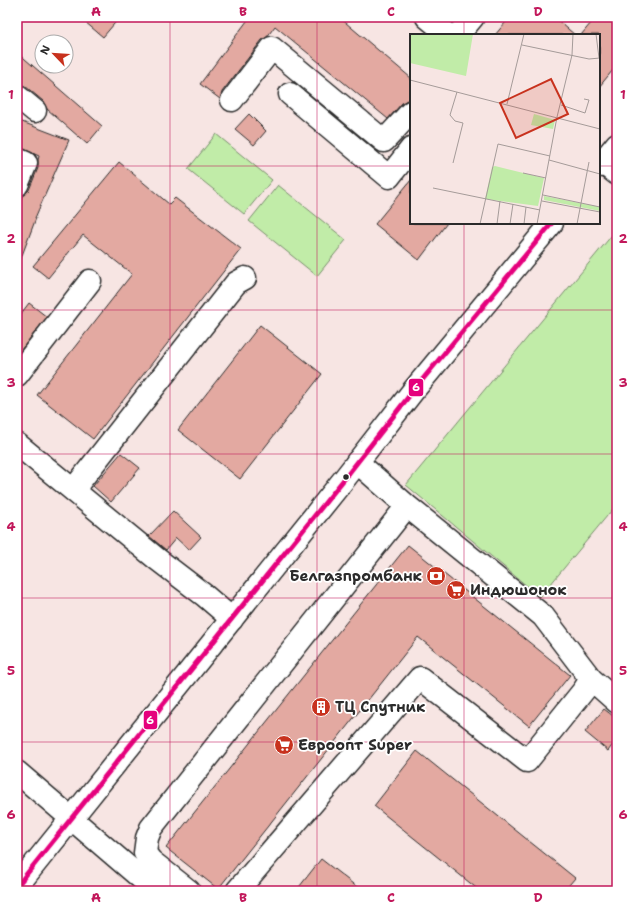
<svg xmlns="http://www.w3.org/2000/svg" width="634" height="908" viewBox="0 0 634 908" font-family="'Shantell Sans',sans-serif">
  <rect width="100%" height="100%" fill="#f7e5e3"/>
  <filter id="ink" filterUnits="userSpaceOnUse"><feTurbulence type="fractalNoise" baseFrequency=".025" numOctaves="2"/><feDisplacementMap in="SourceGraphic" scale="8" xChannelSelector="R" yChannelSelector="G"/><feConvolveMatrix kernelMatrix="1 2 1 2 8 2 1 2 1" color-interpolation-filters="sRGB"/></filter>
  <g filter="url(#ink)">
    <path fill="#c1eca8" stroke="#768c6a" d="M216,134L272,180L244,214L188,169Z
      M278,185L346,240L317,276L249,221Z
      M617,229V504L540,597L406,485Z"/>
    <path fill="#e3a9a1" stroke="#2b2b2b" d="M79,17H120L103,37Z
      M250,17H339L411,78V100H407L402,103L388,119L275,26L267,37L262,40L222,92L220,99L200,84Z
      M510,17H554L575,35H495Z
      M596,17H617V65L599,87V35H581Z
      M17,52L102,126L87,144L47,109L43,101L25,86L17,83Z
      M249,114L266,131L254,145L235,129Z
      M17,120L69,140L35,218H36L18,266L17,265V209L22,196L29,190L38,168V160L39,156L17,146Z
      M119,162L169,204L175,198L241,249L93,439L37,395L132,274L83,235L48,278L33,266Z
      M411,180V223H447L419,260L375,224Z
      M29,303L47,317L17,355V319Z
      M260,325L322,374L240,479L178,430Z
      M121,453L140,468L111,502L93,486Z
      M173,511L201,537L189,550L176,538L166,550L149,536Z
      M408,545L570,675L529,726L418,637L218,889L166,848Z
      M604,709L617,719V739L608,751L585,732Z
      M417,751L575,878L564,891H480L374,806Z
      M321,859L362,891H296Z"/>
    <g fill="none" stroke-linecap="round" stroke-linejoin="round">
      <g stroke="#2b2b2b" stroke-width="25">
        <path id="minor" d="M427,17L449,35
          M458,35L473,17
          M290,94L389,177L411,149
          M17,96L35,111
          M232,100L272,48L384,141L411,112
          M17,159L26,163L17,185
          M599,160L617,174
          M17,375L90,281
          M17,444L157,559L204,595L232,619
          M357,462L407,506L543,616L591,679L617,702
          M73,490L236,283L245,278
          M72,819L156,891
          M189,891L151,861L145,853L147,838L151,828L407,506
          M237,891L420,678L527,761L584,690L591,679"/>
      </g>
      <g stroke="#2b2b2b" stroke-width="25">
        <path id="major" d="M599,166L617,144
          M17,772L72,819
          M17,886L345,478L413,391L552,223"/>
      </g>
      <use href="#minor" stroke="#fff" stroke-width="22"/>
      <use href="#major" stroke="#fff" stroke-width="22"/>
      <g stroke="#fff" stroke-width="8">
        <path id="bus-1" d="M17,886L345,478L413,391L552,223"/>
      </g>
      <use href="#bus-1" stroke="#e5007d" stroke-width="5"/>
    </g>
  </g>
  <path fill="none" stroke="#c2185b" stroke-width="1" stroke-opacity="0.55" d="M170,17V891M317,17V891M464,17V35M17,166H411M599,166H617M464,223V891M17,310H617M17,454H617M17,598H617M17,742H617"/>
  <defs>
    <g id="bank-disc" transform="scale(1)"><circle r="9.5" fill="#c8321e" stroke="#fff"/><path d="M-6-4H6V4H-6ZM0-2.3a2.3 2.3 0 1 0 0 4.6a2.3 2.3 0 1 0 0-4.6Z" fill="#fff"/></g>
    <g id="supermarket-disc" transform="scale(1)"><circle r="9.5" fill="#c8321e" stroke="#fff"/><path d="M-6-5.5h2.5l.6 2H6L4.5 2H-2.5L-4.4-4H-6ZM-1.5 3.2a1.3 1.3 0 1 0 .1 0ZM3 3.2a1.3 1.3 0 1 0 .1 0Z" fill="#fff"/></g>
    <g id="building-disc" transform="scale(1)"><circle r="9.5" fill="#c8321e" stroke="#fff"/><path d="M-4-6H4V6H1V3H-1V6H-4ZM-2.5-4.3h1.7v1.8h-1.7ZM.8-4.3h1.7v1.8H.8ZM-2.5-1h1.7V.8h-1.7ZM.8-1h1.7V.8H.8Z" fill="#fff"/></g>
  </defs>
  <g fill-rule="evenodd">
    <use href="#bank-disc" x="436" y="576"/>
    <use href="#supermarket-disc" x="456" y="590"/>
    <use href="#building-disc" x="321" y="707"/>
    <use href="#supermarket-disc" x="284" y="745"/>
  </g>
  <circle fill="#2b2b2b" stroke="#fff" stroke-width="1.5" cx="346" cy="477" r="3.5"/>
  <g text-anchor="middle" stroke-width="3.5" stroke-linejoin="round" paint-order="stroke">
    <g font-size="15" font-weight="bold" fill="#2b2b2b" stroke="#fff" text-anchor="start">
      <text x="422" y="581" text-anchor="end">Белгазпромбанк</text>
      <text x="470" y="595">Индюшонок</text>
      <text x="335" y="712">ТЦ Спутник</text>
      <text x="298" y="750">Евроопт Super</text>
    </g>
  </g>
  <g transform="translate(410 34)">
    <rect width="190" height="190" fill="#f7e5e3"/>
    <path d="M0,0H63L56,42L0,29ZM124,80L145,86L143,95L121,91ZM85,132L134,144L128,172L75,165L82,133ZM134,162L190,173V177L134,166Z" fill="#c1eca8"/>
    <path fill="none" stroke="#a59b99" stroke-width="1" d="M186,0L189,24M112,11L179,25L190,24M0,46L190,95M97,70L114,0M151,71L175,79L179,66L174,65M139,126L190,140M43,129L53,89L45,87L40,81L47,58M113,139L136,144M23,154L130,176M133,161L190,173M132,167L190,178M70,190L88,110L140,122M87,190L90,167M100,190L103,170M114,190L116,173M127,190L147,83L162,21L163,0M167,190L179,128"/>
    <path fill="#c8321e" fill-opacity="0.15" stroke="#c8321e" stroke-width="2" d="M141,45L158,80L106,104L90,69Z"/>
    <rect width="190" height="190" fill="none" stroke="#2b2b2b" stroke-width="2"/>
  </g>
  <g stroke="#fff" stroke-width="1.5">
    <rect x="408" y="378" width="16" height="19" rx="4" fill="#e5007d"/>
    <rect x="143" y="710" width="15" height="20" rx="4" fill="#e5007d"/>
  </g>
  <g font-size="11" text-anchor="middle" font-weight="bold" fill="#fff">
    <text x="416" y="391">6</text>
    <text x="150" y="724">6</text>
  </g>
  <rect width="634" height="908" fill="none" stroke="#fff" stroke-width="44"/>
  <g transform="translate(54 54) rotate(295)"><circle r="19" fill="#ffffff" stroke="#aaaaaa"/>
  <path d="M0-3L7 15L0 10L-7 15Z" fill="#c8321e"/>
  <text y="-6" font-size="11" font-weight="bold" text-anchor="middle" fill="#2b2b2b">N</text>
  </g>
  <rect x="22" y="22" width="590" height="864" fill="none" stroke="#c2185b" stroke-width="1.5"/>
  <g font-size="13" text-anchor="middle" font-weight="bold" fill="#c2185b">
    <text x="96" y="16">A</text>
    <text x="243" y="16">B</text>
    <text x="391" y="16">C</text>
    <text x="538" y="16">D</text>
    <text x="11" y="99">1</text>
    <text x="623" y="99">1</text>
    <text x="11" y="243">2</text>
    <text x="623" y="243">2</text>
    <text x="11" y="387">3</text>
    <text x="623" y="387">3</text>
    <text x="11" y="531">4</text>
    <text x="623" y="531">4</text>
    <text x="11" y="675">5</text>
    <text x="623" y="675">5</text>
    <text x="11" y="819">6</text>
    <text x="623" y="819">6</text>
    <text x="96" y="902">A</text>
    <text x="243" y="902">B</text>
    <text x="391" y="902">C</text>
    <text x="538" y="902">D</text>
  </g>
</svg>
